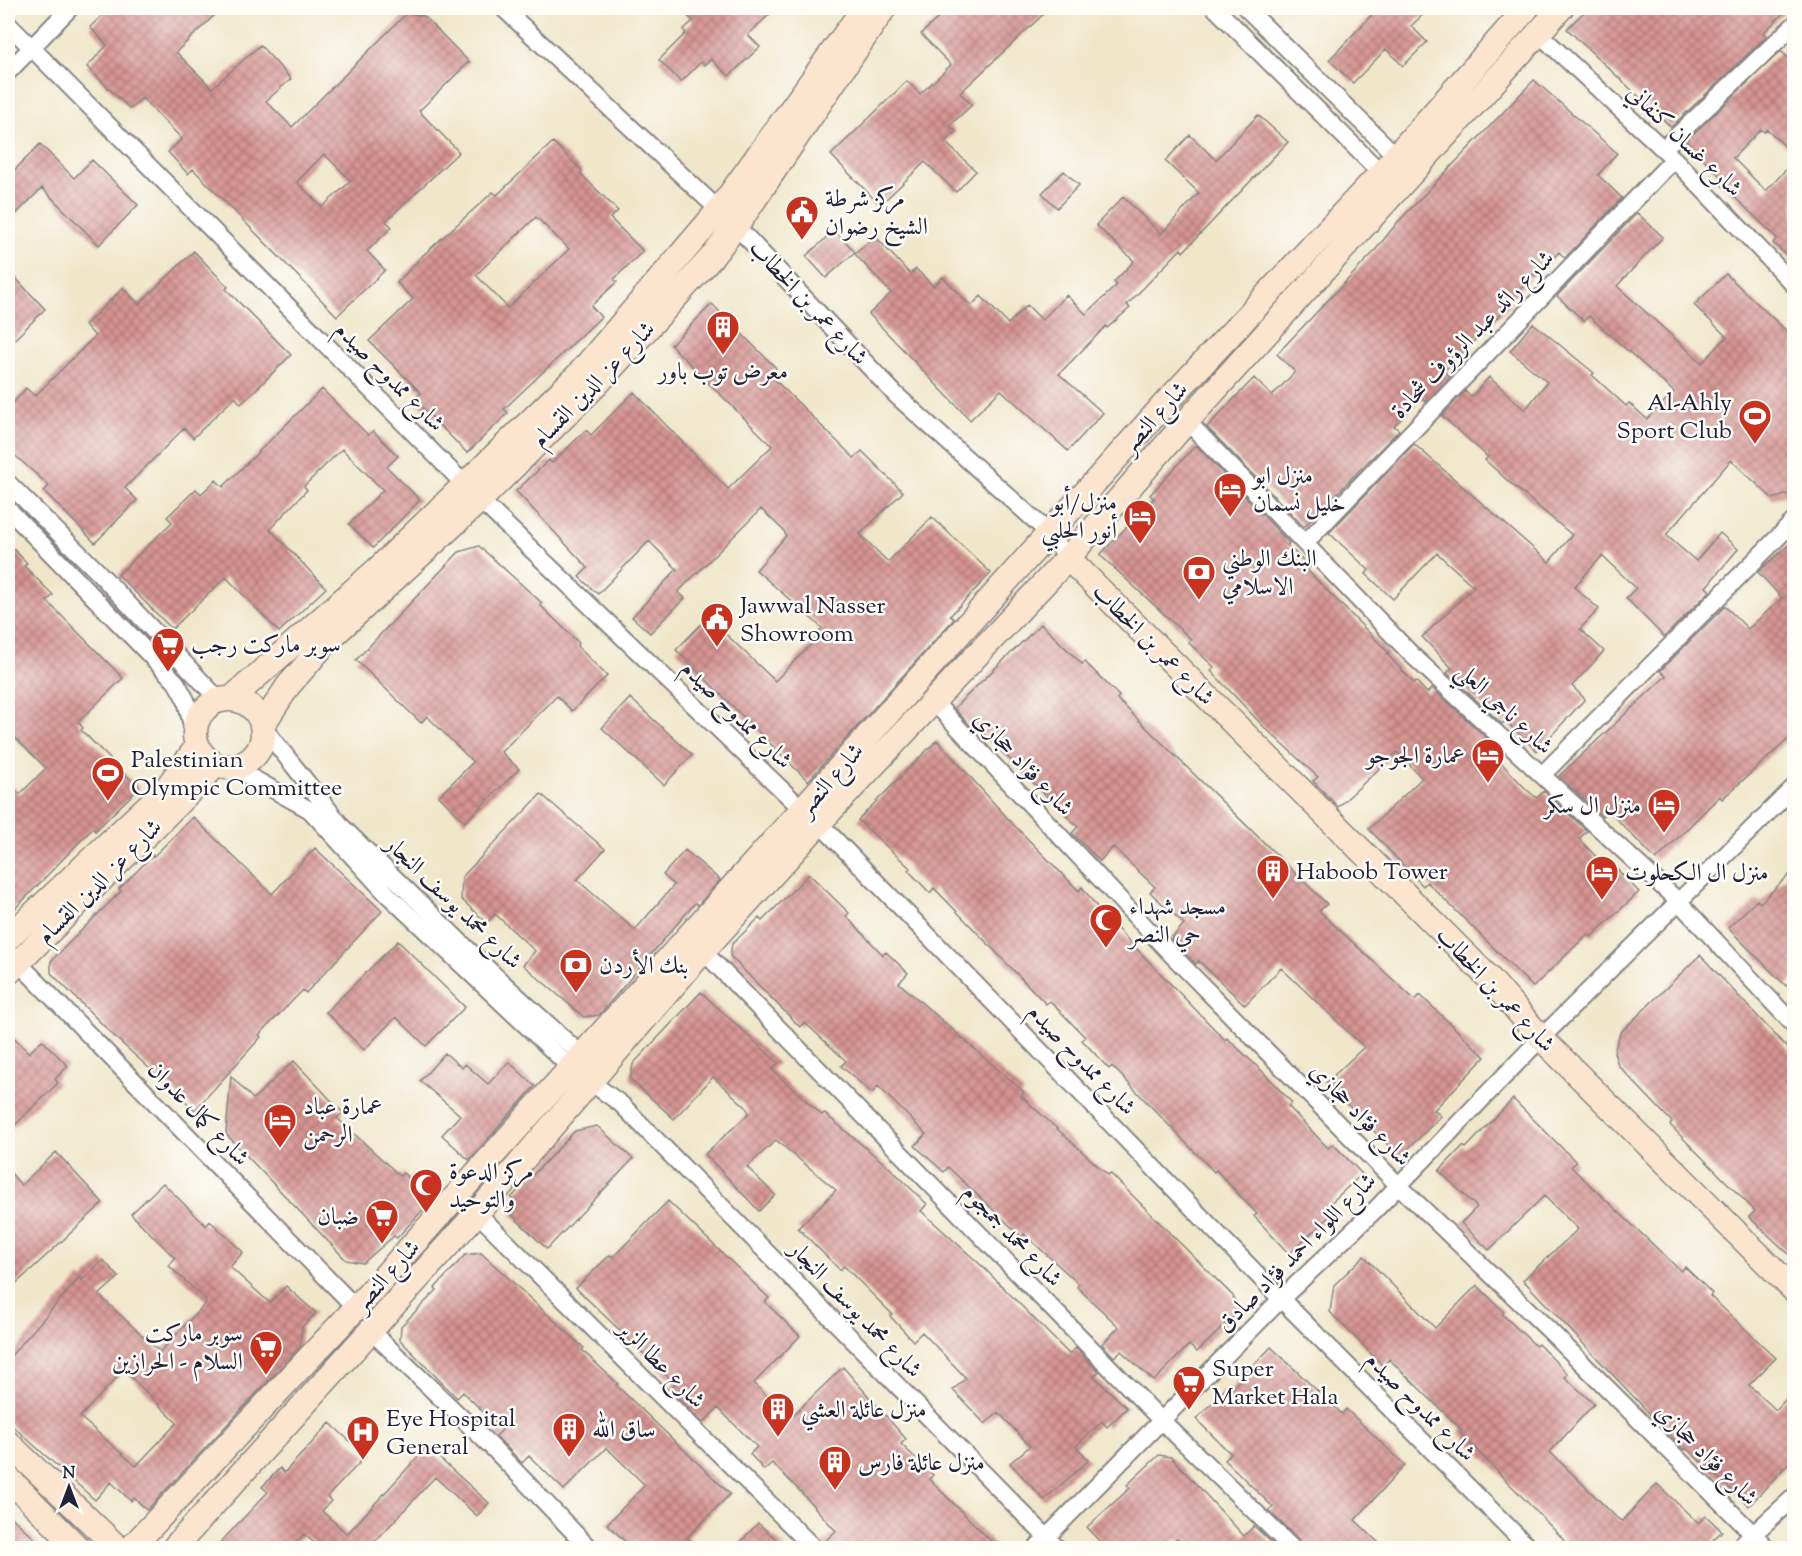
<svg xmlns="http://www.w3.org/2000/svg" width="1802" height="1556" viewBox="0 0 1802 1556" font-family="'Sorts Mill Goudy',Amiri,serif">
  <defs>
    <pattern id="building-cross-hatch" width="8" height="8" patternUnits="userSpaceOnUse" patternTransform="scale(1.5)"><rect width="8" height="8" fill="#d69491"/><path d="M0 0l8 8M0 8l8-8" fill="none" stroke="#ad7878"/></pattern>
  </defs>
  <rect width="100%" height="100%" fill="#fdfcf7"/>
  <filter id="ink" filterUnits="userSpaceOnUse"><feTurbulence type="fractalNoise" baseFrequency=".0167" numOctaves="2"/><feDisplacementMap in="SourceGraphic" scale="12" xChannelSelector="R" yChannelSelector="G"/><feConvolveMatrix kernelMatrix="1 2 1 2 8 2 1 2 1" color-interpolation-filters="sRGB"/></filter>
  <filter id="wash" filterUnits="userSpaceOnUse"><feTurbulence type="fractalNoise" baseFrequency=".008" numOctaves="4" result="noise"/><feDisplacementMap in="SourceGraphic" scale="24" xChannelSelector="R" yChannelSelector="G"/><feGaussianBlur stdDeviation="1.35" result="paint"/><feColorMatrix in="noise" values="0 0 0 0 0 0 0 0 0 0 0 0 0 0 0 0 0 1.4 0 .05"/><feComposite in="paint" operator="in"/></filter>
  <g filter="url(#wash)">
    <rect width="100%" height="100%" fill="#f0e7cb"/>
    <g id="blocks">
      <path fill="url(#building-cross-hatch)" fill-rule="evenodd" d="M110,8H222L176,52L212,88L260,45L291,79L266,101L292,127L407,13L424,16L469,62L419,111L459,152L386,221L392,227L367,251L385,270L337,316L193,169L188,174L168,152L182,139L142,98L130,109L87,67L107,45L90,27ZM324,154L351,181L322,207L297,182Z
        M680,8H776L748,35L760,47L729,76L711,59L705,65L701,62L681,82L659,60L686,33L683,30L693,21Z
        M949,8H1050L960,93L972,105L950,125L956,132L945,142L976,171L956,192L925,162L880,205L831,155L907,81L920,94L951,65L921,34Z
        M1378,8H1430L1411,26L1427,42L1403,66L1386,49L1353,83L1329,60Z
        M1588,8H1789L1763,33L1767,36L1671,127L1567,29Z
        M1781,51L1794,64V155L1767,129L1764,132L1761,129L1733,158L1766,191L1794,161V262L1773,243L1777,238L1721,184L1725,181L1686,141Z
        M1534,80L1617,153L1598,175L1622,198L1565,258L1559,252L1536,277L1534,274L1509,302L1511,304L1444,371L1450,377L1426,402L1421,398L1394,426L1399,430L1304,527L1207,427L1254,378L1272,396L1295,372L1277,354L1373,253L1397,223Z
        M1258,115L1288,142L1183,252L1181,249L1127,305L1130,308L1107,328L1106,326L1059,374L1103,413L1068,451L1001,390L970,420L869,314L891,293L855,254L875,236L910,274L916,269L933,286L943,277L971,306L981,296L1008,324L1027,305L1042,320L1066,295L1086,314L1117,285L1114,282L1134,261L1096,225L1123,197L1161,234L1199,193L1165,161L1190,135L1216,160Z
        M553,142L582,171L580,173L618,211L610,218L643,251L614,279L617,282L591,306L601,317L504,409L508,413L467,453L414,399L421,393L369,341L413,299L397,283L420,258L493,192L497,195ZM536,217L569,249L508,308L476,275Z
        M40,144L74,178L92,160L138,205L99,245L42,188L8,222V177Z
        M1064,171L1079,185L1057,208L1042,193Z
        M1637,213L1663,237L1617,286L1702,363L1727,337L1694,305L1726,274L1794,338V492L1773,499L1731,460L1666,535L1696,561L1720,533L1738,549L1706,587L1710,591L1664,637L1626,598L1636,588L1602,556L1574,587L1599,609L1580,629L1604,651L1572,686L1585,699L1537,751L1505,721L1502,724L1447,673L1452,668L1422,637L1474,587L1437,553L1393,599L1366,574L1369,570L1329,533L1414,444L1549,562L1572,535L1509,482L1485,460L1488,457L1442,416L1465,391L1471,397L1489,377L1525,410L1547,382L1510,351L1533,323L1594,373L1592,375L1626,406L1629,403L1647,419L1674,392L1589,316L1584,321L1557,296Z
        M835,230L855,252L826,278L806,256Z
        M194,251L228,287L226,289L291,355L241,404L235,397L193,438L184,428L125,488L137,500L95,543L44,491L49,486L8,449V409L26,388L35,396L95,336L85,325L123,288L139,304Z
        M8,270L45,309L8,346Z
        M712,304L776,368L769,374L854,458L862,451L903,492L860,534L888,562L932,517L991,573L950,616L954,619L808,781L676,650L708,617L775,681L818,637L816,635L822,628L756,570L786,536L784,531L761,509L678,592L685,598L650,633L632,617L677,569L649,541L598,594L579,577L588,568L516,491L549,460L552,463L586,430L591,435L634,392L728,489L772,446L671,345Z
        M322,389L368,435L373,431L398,456L387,467L420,500L373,548L349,524L383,490L342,449L304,486L307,490L270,529L326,588L279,632L226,577L172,629L118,575L172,522L167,517L196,489L201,494L216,480L223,487Z
        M1196,445L1289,543L1287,545L1310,567L1307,570L1389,653L1387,654L1414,683L1416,681L1427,693L1432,688L1488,739L1483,744L1528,791L1537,798L1544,791L1587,831L1579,839L1607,868L1612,864L1639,892L1591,937L1588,934L1533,987L1427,882L1423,886L1369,829L1422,778L1397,752L1338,807L1313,781L1318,777L1263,726L1211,671L1214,667L1188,642L1191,639L1100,555L1154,498L1150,495Z
        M1794,540V734L1722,799L1720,796L1656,860L1608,810L1602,816L1559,776L1666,676L1660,671L1725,606L1748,629L1782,598L1758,572Z
        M8,543L27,563L24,566L53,595L47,601L123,678L78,722L83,728L81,730L139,788L95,831L93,828L8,916V782L20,794L46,768L8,731Z
        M479,546L542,603L540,605L579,643L577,646L607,676L572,711L557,696L501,752L519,769L465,822L439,796L473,762L427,716L421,723L356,660L459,552Z
        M1041,624L1082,664L1085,662L1119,696L1117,699L1327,904L1319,911L1415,1000L1420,995L1485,1057L1434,1110L1441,1116L1400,1157L1326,1083L1364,1047L1281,968L1245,1005L1199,961L1196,964L1171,939L1184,924L1150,892L1155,887L1113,847L1100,861L1072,833L1078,827L980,730L977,733L954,708Z
        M630,698L692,755L664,785L602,728Z
        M937,740L1011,822L1079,891L1082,887L1100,911L1225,1040L1227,1038L1264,1073L1292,1103L1288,1106L1328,1148L1333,1144L1362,1174L1324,1209L1330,1216L1289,1254L1254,1216L1257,1214L1216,1170L1214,1172L1112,1066L1109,1069L1082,1040L1085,1037L1050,1001L1046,1004L934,888L930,893L908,870L910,868L858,820Z
        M541,794L605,849L577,880L635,930L674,885L663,875L685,850L720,880L698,905L695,903L599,1015L584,1017L523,965L535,951L495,914L487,923L461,899L462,877Z
        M193,817L272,894L315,848L382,911L306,993L303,990L259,1035L261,1037L195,1110L116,1038L51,973V961L121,891L119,889L153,855L154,856Z
        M1794,870V978L1786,986L1728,928L1757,900L1760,903Z
        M809,874L849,913L846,916L883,955L886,952L908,973L899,983L1024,1092L1021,1096L1108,1175L1110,1173L1233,1296L1237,1308L1232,1318L1197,1352L1189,1345L1154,1381L1121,1351L1114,1357L1102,1344L1119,1327L1077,1287L1079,1284L1024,1234L1022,1237L948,1167L944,1172L915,1146L926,1134L878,1086L872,1093L841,1066L846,1061L804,1022L800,1027L730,956L732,944L759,918L762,921Z
        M398,941L465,1007L426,1046L396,1017L364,1050L326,1012Z
        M1700,955L1794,1055V1259L1749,1217L1755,1211L1670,1125L1672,1122L1618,1065L1614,1052L1620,1033Z
        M701,992L778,1063L772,1070L822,1115L824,1113L891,1169L927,1204L921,1211L983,1267L1069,1354L1076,1348L1087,1360L1099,1372L1094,1376L1127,1408L1107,1427L1102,1421L1076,1446L1089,1460L1044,1500L1010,1463L1030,1446L998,1412L985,1424L953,1390L966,1378L922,1332L913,1341L890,1316L892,1314L844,1266L840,1270L798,1228L836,1190L776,1140L747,1167L775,1195L759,1211L705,1154L749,1113L746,1107L713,1077L674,1119L630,1079L633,1064Z
        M8,1031L29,1053L42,1040L68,1066L55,1079L58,1083L8,1132Z
        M445,1053L462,1068L465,1064L488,1084L509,1062L535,1086L469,1160L442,1135L460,1115L420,1081Z
        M294,1061L343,1113L337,1118L400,1176L403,1173L432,1200L397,1238L394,1236L363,1263L346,1260L226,1134L231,1076L253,1099Z
        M1513,1099L1576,1162L1571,1167L1681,1271L1685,1267L1712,1293L1710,1296L1776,1358L1749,1385L1776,1410L1794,1390V1457L1749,1506L1686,1448L1684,1450L1523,1280L1578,1229L1544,1196L1489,1250L1461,1223L1477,1207L1439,1171L1463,1146L1466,1148Z
        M597,1126L633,1159L547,1249L512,1215L515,1212L509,1206L515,1201L511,1198L575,1131Z
        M56,1152L103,1203L8,1291V1170L21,1185Z
        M163,1183L206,1226L210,1221L243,1252L230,1267L270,1303L286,1286L316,1313L302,1327L300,1347L147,1510L134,1498L131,1501L111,1482L95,1500L8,1422V1359L80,1277L82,1280L103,1260L119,1277L99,1295L160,1352L205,1304L206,1300L169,1266L175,1258L131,1214ZM124,1370L177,1423L136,1466L80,1417Z
        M668,1201L769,1298L765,1302L800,1336L754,1383L789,1419L843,1367L906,1439L901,1444L933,1475L929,1479L998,1548H824L823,1543L836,1531L801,1492L772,1463L764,1470L750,1454L757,1447L718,1408L703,1423L670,1389L675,1384L576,1288L610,1255L613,1257Z
        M481,1253L584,1348L582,1350L618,1384L616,1385L730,1494L687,1538L698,1548H632L607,1524L645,1485L613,1454L606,1448L564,1490L529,1456L522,1463L496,1436L502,1430L463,1392L457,1398L400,1340L401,1326L437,1290L435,1288L465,1255Z
        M1364,1256L1435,1328L1477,1285L1504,1312L1502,1314L1536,1346L1538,1344L1568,1374L1565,1377L1594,1404L1550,1452L1618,1519L1622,1521L1657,1484L1698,1523L1706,1516L1722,1531L1705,1548H1572L1460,1433L1462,1430L1389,1359L1383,1366L1330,1312L1334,1285Z
        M1271,1347L1342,1414L1346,1409L1405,1465L1355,1520L1384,1548H1302L1299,1540L1269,1511L1273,1507L1225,1460L1231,1454L1196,1419L1226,1389L1229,1391Z
        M330,1423L366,1456L327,1497L331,1501L322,1511L347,1534L427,1447L489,1503L477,1516L435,1477L369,1548H320L304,1534L291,1548H215L268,1492L262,1487L280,1468L284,1473Z
        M1159,1455L1171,1457L1244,1536L1254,1526L1277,1548H1186L1177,1539L1166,1548H1107L1087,1527L1130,1488L1127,1485Z
        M8,1514L45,1548H8Z
        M758,1523L786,1548H735Z"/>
    </g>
  </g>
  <g filter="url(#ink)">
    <use href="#blocks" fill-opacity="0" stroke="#898483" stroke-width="1.5"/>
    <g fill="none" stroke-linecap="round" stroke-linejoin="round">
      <g stroke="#898483" stroke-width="20">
        <path id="street" d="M503,8L736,226L896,395L1049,533L1068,558
          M1215,8L1381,173
          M1246,8L1396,156
          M8,24L480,500L803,810L819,823L1281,1299L1529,1548
          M1538,33L1674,159L1794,285
          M8,72L70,8
          M1663,149L1794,25
          M1187,421L1412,655L1678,901L1794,1025
          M8,483L98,572L219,700
          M8,509L176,682L186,700L194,735
          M1305,543L1674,159
          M932,700L1171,954L1398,1185L1549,1330L1767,1548
          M262,726L343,828L492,973L590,1063
          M234,768L310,810L388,895L571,1068L621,1104L1057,1548
          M1542,775L1794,521
          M703,951L1162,1421L1292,1548
          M8,952L356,1308
          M477,1213L814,1548
          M370,1330L493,1448L589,1548
          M1036,1548L1281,1299L1374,1211L1541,1038L1794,787
          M1738,1548L1794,1497"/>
      </g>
      <g stroke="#898483" stroke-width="27">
        <path id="secondary" d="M1068,558L1489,978L1541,1038L1794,1290
          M195 733a34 34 0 1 1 68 0a34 34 0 1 1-68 0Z
          M231,699L378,569L579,374L719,210L864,8
          M262,726L288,686L328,640L480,500L597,384L711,258L739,222L884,8
          M8,938L166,789L197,747
          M8,973L216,765
          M8,1443L118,1548
          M8,1478L78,1548
          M131,1548L356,1308L1162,407L1381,173L1527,8
          M174,1548L477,1213L703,951L819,823L1068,558L1187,421L1561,8"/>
      </g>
      <use href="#street" stroke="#fff" stroke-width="16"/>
      <use href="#secondary" stroke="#fce5cf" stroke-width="24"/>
    </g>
  </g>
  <defs>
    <g id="civic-pin" transform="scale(1.725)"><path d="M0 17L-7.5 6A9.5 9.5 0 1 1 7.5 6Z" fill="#c8321e" stroke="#fdfcf7"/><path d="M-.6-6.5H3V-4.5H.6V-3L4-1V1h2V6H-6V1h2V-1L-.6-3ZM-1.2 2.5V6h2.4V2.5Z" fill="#fff"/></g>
    <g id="building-pin" transform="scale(1.725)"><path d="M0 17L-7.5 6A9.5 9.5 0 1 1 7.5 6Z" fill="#c8321e" stroke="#fdfcf7"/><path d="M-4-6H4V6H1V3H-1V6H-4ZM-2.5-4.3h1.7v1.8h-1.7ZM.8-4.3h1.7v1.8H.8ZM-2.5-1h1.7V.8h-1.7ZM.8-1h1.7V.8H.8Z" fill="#fff"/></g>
    <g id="stadium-pin" transform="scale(1.725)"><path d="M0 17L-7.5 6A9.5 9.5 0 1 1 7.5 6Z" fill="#c8321e" stroke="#fdfcf7"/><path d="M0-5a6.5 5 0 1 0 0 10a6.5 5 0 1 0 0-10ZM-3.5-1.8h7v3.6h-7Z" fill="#fff"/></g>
    <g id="hotel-pin" transform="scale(1.725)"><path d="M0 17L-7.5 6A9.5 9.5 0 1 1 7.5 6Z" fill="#c8321e" stroke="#fdfcf7"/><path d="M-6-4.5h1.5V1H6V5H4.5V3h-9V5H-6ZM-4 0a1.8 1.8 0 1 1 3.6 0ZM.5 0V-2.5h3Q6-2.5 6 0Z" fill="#fff"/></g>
    <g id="bank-pin" transform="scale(1.725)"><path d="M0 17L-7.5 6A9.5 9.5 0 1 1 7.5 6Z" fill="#c8321e" stroke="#fdfcf7"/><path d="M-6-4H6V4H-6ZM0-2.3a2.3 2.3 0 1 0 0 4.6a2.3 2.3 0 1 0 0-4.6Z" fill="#fff"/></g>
    <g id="supermarket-pin" transform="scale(1.725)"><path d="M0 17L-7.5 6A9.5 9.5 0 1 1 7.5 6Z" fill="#c8321e" stroke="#fdfcf7"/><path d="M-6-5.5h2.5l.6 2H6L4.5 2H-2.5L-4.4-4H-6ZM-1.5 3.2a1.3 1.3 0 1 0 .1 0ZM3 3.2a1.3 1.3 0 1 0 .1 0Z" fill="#fff"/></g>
    <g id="mosque-pin" transform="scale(1.725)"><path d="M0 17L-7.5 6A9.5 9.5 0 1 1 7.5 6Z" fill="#c8321e" stroke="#fdfcf7"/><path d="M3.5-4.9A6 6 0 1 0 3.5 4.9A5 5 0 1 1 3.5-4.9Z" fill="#fff"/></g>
    <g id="hospital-pin" transform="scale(1.725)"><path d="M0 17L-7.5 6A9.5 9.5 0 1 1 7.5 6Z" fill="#c8321e" stroke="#fdfcf7"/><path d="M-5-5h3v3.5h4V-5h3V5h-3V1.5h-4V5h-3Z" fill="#fff"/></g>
  </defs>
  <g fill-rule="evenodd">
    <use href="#civic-pin" x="802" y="212"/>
    <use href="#building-pin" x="723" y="327"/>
    <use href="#stadium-pin" x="1755" y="416"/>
    <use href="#hotel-pin" x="1230" y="489"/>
    <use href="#hotel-pin" x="1140" y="516"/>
    <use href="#bank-pin" x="1199" y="572"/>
    <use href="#civic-pin" x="717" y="619"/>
    <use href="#supermarket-pin" x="168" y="644"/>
    <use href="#hotel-pin" x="1488" y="755"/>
    <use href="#stadium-pin" x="108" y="773"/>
    <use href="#hotel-pin" x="1664" y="805"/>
    <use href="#building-pin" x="1273" y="871"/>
    <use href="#hotel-pin" x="1602" y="872"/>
    <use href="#mosque-pin" x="1106" y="920"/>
    <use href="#bank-pin" x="576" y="965"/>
    <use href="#hotel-pin" x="280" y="1120"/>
    <use href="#mosque-pin" x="426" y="1185"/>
    <use href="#supermarket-pin" x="382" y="1216"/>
    <use href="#supermarket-pin" x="266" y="1347"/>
    <use href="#supermarket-pin" x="1189" y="1382"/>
    <use href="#building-pin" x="778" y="1409"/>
    <use href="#building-pin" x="569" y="1429"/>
    <use href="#hospital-pin" x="363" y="1432"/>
    <use href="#building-pin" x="835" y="1462"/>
  </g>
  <g text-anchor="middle" stroke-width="5" stroke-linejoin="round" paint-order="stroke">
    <g font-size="24" fill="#22223b" stroke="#fdfcf7">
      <text transform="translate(1685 140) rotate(44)" y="8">شارع غسان كنفاني</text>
      <text transform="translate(809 302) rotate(47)" y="8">شارع عمر بن الخطاب</text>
      <text transform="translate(1472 334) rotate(-46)" y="8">شارع رائد عبد الرؤوف شحادة</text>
      <text transform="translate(390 376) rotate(45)" y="8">شارع ممدوح صيدم</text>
      <text transform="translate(593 384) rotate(-46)" y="8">شارع عز الدين القسام</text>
      <text transform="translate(1154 417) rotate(-48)" y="8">شارع النصر</text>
      <text transform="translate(1154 644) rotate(45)" y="8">شارع عمر بن الخطاب</text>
      <text transform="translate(1505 708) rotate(43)" y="8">شارع ناجي العلي</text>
      <text transform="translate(737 714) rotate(44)" y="8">شارع ممدوح صيدم</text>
      <text transform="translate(1024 763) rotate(47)" y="8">شارع فؤاد حجازي</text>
      <text transform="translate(830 779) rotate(-49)" y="8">شارع النصر</text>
      <text transform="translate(99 881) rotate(-45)" y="8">شارع عز الدين القسام</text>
      <text transform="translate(454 902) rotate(44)" y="8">شارع محمد يوسف النجار</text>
      <text transform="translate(1496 989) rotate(47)" y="8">شارع عمر بن الخطاب</text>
      <text transform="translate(1082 1059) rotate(46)" y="8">شارع ممدوح صيدم</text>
      <text transform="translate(199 1113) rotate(46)" y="8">شارع كمال عدوان</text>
      <text transform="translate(1361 1114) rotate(46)" y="8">شارع فؤاد حجازي</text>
      <text transform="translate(1013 1235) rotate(46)" y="8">شارع محمد جمجوم</text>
      <text transform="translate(1296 1252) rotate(-45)" y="8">شارع اللواء احمد فؤاد صادق</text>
      <text transform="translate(386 1275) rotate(-48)" y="8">شارع النصر</text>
      <text transform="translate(856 1309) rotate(46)" y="8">شارع محمد يوسف النجار</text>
      <text transform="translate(662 1364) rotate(45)" y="8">شارع عطا الزير</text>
      <text transform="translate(1421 1406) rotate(45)" y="8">شارع ممدوح صيدم</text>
      <text transform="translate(1707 1454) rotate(45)" y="8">شارع فؤاد حجازي</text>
    </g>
    <g font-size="24" fill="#22223b" stroke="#fdfcf7" text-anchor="start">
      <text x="825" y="206">مركز شرطة<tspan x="825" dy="28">الشيخ رضوان</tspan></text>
      <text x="723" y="379" text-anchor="middle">معرض توب باور</text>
      <text x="1732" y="410" text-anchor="end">Al-Ahly<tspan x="1732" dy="28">Sport Club</tspan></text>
      <text x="1253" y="483">منزل ابو<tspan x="1253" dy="28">خليل نسمان</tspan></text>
      <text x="1117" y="510" text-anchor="end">منزل/أبو<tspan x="1117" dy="28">أنور الحلبي</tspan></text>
      <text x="1222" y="566">البنك الوطني<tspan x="1222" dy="28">الاسلامي</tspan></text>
      <text x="740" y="613">Jawwal Nasser<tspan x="740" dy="28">Showroom</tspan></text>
      <text x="191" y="652">سوبر ماركت رجب</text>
      <text x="1465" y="763" text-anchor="end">عمارة الجوجو</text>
      <text x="131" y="767">Palestinian<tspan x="131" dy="28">Olympic Committee</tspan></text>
      <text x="1641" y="813" text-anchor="end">منزل ال سكر</text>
      <text x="1296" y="879">Haboob Tower</text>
      <text x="1625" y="880">منزل ال الكحلوت</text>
      <text x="1129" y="914">مسجد شهداء<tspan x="1129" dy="28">حي النصر</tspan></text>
      <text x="599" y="973">بنك الأردن</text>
      <text x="303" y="1114">عمارة عباد<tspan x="303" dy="28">الرحمن</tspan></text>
      <text x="449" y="1179">مركز الدعوة<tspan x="449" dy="28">والتوحيد</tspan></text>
      <text x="359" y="1224" text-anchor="end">ضبان</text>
      <text x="243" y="1341" text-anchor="end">سوبر ماركت<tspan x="243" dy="28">السلام - الحرازين</tspan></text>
      <text x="1212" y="1376">Super<tspan x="1212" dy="28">Market Hala</tspan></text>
      <text x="801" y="1417">منزل عائلة العشي</text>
      <text x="386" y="1426">Eye Hospital<tspan x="386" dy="28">General</tspan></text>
      <text x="592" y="1437">ساق الله</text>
      <text x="858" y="1470">منزل عائلة فارس</text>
    </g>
  </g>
  <rect width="1802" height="1556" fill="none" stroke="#fdfcf7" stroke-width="30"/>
  <g transform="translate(69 1487)" stroke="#fdfcf7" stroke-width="4.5" paint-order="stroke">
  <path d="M0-4.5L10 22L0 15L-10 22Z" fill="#22223b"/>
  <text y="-9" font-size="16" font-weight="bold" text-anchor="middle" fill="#22223b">N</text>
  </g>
</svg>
